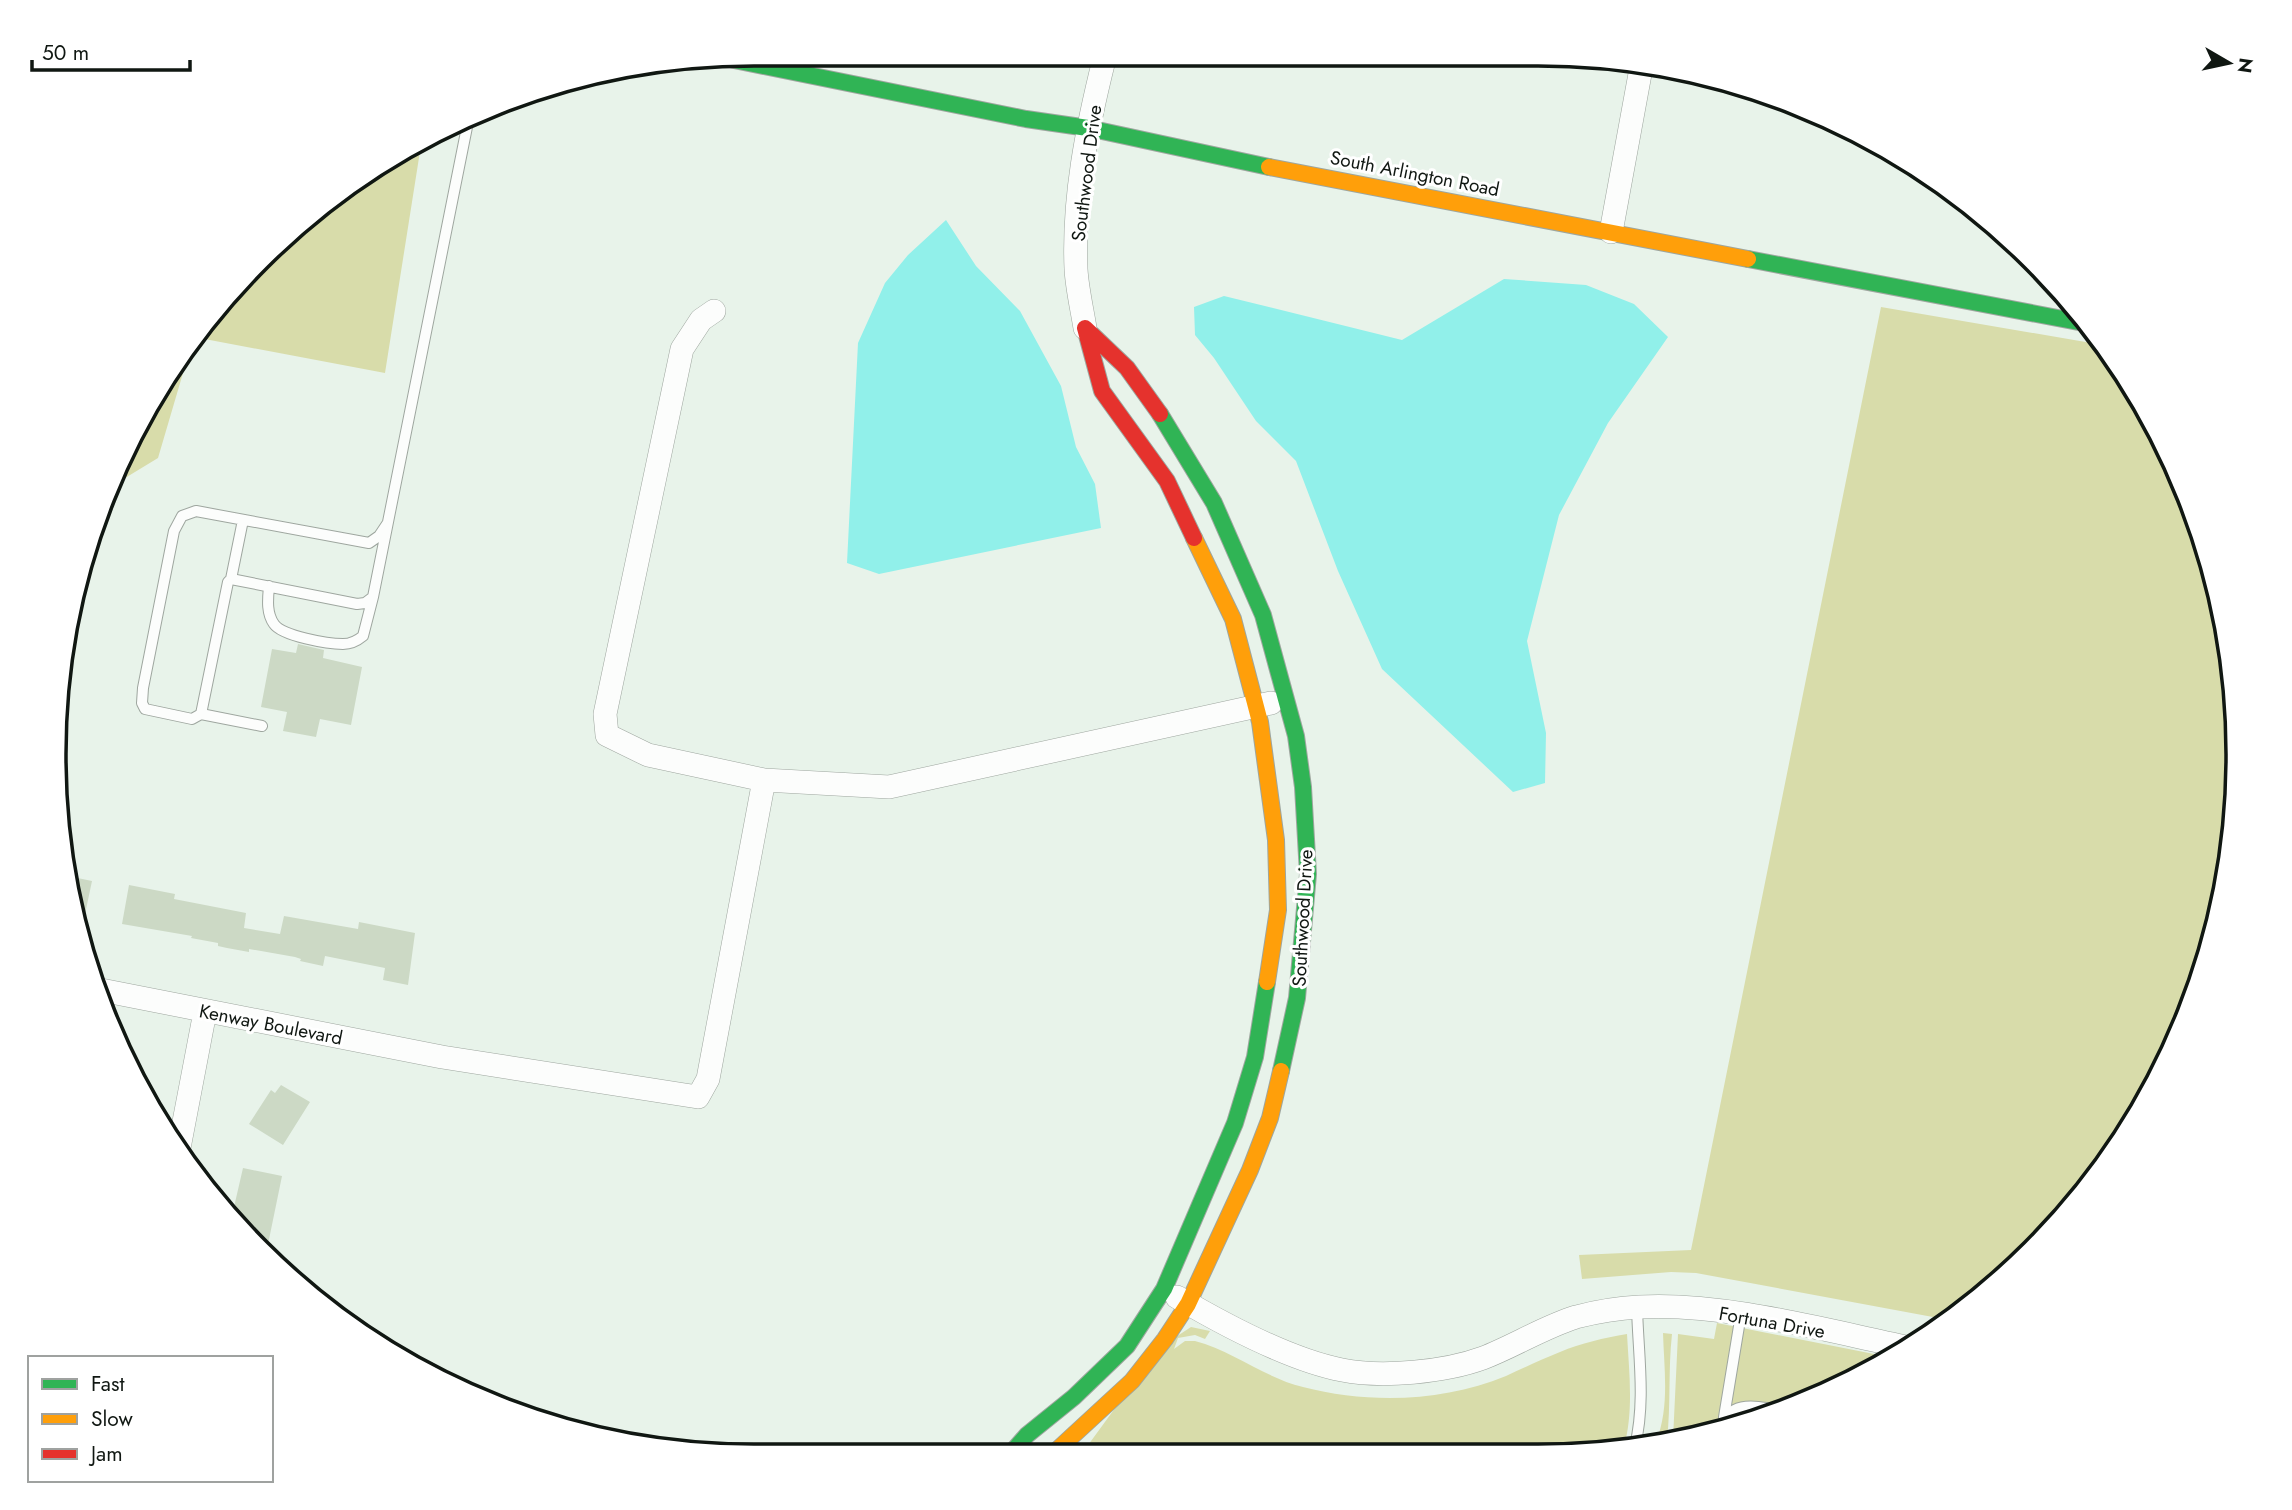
<svg xmlns="http://www.w3.org/2000/svg" width="2292" height="1510" viewBox="0 0 2292 1510" font-family="Jost,sans-serif">
  <rect width="100%" height="100%" fill="#e8f3ea"/>
  <path fill="#d8dcaa" d="M421,145L385,373L194,337L199,328L260,259L365,173Z
    M1881,307L2103,345L2166,445L2214,574L2236,710L2232,847L2200,981L2144,1106L2064,1217L1963,1311L1949,1320L1696,1273L1671,1272L1582,1279L1579,1255L1691,1250Z
    M193,339L158,458L107,489V487Z
    M1717,1323L1889,1357L1847,1384L1718,1432L1673,1439L1678,1334L1714,1339Z
    M1191,1327L1210,1331L1205,1339L1195,1335L1178,1338L1174,1349L1185,1341H1195C1233,1351 1265,1378 1303,1387C1369,1404 1443,1402 1506,1376C1524,1368 1542,1359 1560,1352C1581,1343 1604,1338 1627,1334C1629,1372 1634,1410 1624,1447L1582,1454L1083,1452L1159,1348Z
    M1663,1333L1672,1334C1668,1370 1671,1405 1667,1440L1656,1442C1670,1407 1664,1369 1663,1333Z"/>
  <path fill="#91f0ea" d="M946,220L976,266L1020,311L1061,386L1076,447L1095,484L1101,528L879,574L847,563L858,343L885,283L908,255Z
    M1504,279L1586,285L1634,304L1668,337L1608,423L1559,515L1527,641L1546,733L1545,783L1513,792L1382,669L1338,571L1296,461L1256,421L1214,358L1195,335L1194,307L1224,296L1402,340Z"/>
  <path fill="#ccd9c5" d="M298,644L324,650L323,658L362,667L351,725L320,719L316,737L283,731L287,712L261,707L272,649L296,653Z
    M68,876L92,881L80,938L78,936Z
    M129,885L175,894L174,899L246,913L244,928L280,934L284,916L358,929L359,922L415,933L408,985L383,980L385,968L325,956L323,966L300,961L301,959L295,957L249,949V952L227,948L218,946V943L191,938L192,936L122,924Z
    M281,1085L310,1102L283,1145L249,1124L271,1090L275,1093Z
    M243,1168L282,1176L266,1254L231,1220Z"/>
  <g fill="none" stroke-linecap="round" stroke-linejoin="round">
    <g stroke="#9ea69f" stroke-width="12">
      <path id="lane" d="M387,524L379,536L369,543L196,511L182,516L174,531L143,688L142,703L145,709L192,719L201,714L228,582L231,579L357,604L365,603L373,597L468,122
        M231,579L243,520
        M269,586C268,598 266,613 274,624C282,636 328,644 343,644C351,644 357,641 363,636L373,597
        M201,714L262,726
        M1724,1417L1741,1314
        M1720,1431C1728,1401 1751,1405 1777,1410
        M1635,1446C1646,1400 1638,1353 1637,1307"/>
    </g>
    <g stroke="#9ea69f" stroke-width="24">
      <path id="street" d="M1611,232L1642,63
        M714,311L701,320L682,349L605,714L607,735L648,755L764,780L889,787L1271,703
        M1085,328C1082,309 1077,288 1076,269C1073,198 1087,128 1104,60
        M101,990L442,1057L698,1097L708,1079L764,780
        M179,1148L205,1012
        M1177,1297C1223,1324 1290,1360 1342,1370C1382,1378 1445,1372 1483,1358C1514,1346 1544,1327 1576,1317C1595,1312 1619,1308 1639,1307C1722,1302 1824,1330 1906,1347"/>
    </g>
    <g stroke="#9ea69f" stroke-width="18">
      <path id="fast" d="M734,60L1026,119L1088,128L1269,167
        M1748,259L2089,324
        M1160,414L1214,503L1263,615L1296,736L1303,787L1308,874L1297,998L1281,1071
        M1013,1451L1027,1435L1074,1397L1127,1346L1164,1289L1235,1123L1255,1057L1267,982"/>
    </g>
    <g stroke="#9ea69f" stroke-width="18">
      <path id="slow" d="M1269,167L1748,259
        M1194,538L1233,619L1260,722L1276,840L1278,910L1267,982
        M1055,1452L1132,1381L1165,1339L1188,1304L1250,1170L1270,1118L1281,1071"/>
    </g>
    <g stroke="#9ea69f" stroke-width="18">
      <path id="jam" d="M1160,414L1127,368L1085,328L1102,391L1167,481L1194,538"/>
    </g>
    <use href="#lane" stroke="#fcfdfc" stroke-width="10"/>
    <use href="#street" stroke="#fcfdfc" stroke-width="23"/>
    <use href="#fast" stroke="#30b455" stroke-width="16"/>
    <use href="#slow" stroke="#ff9f0a" stroke-width="16"/>
    <use href="#jam" stroke="#e5322d" stroke-width="16"/>
  </g>
  <g text-anchor="middle" stroke-width="6" stroke-linejoin="round" paint-order="stroke">
    <g font-size="19" fill="#101712" stroke="#fff">
      <text transform="translate(1086 173) rotate(-83)" y="7">Southwood Drive</text>
      <text transform="translate(1415 173) rotate(11)" y="7">South Arlington Road</text>
      <text transform="translate(1302 918) rotate(-87)" y="7">Southwood Drive</text>
      <text transform="translate(271 1024) rotate(11)" y="7">Kenway Boulevard</text>
      <text transform="translate(1772 1322) rotate(10)" y="7">Fortuna Drive</text>
    </g>
  </g>
  <path d="M0 0H2292V1510H0ZM754 66H1538A688 688 0 0 1 2226 754V756A688 688 0 0 1 1538 1444H754A688 688 0 0 1 66 756V754A688 688 0 0 1 754 66Z" fill="#fff" fill-rule="evenodd"/>
  <path fill="none" stroke="#101712" stroke-width="3.5" d="M754 66H1538A688 688 0 0 1 2226 754V756A688 688 0 0 1 1538 1444H754A688 688 0 0 1 66 756V754A688 688 0 0 1 754 66Z"/>
  <rect x="28" y="1356" width="245" height="126" fill="#ffffff" stroke="#9fa2a0" stroke-width="2"/>
  <rect x="42" y="1379" width="35" height="10" fill="#30b455" stroke="#9fa2a0" stroke-width="2"/>
  <text x="91" y="1391" font-size="21" fill="#101712">Fast</text>
  <rect x="42" y="1414" width="35" height="10" fill="#ff9f0a" stroke="#9fa2a0" stroke-width="2"/>
  <text x="91" y="1426" font-size="21" fill="#101712">Slow</text>
  <rect x="42" y="1449" width="35" height="10" fill="#e5322d" stroke="#9fa2a0" stroke-width="2"/>
  <text x="91" y="1461" font-size="21" fill="#101712">Jam</text>
  <g transform="translate(2229 63) rotate(99)" stroke="#ffffff" stroke-width="5" paint-order="stroke">
  <path d="M0-5L12 26L0 18L-12 26Z" fill="#101712"/>
  <text y="-10" font-size="19" font-weight="bold" text-anchor="middle" fill="#101712">N</text>
  </g>
  <path d="M32 60v10h158v-10" fill="none" stroke="#101712" stroke-width="3.5"/>
  <text x="42" y="60" font-size="21" fill="#101712" stroke="#ffffff" stroke-width="5" paint-order="stroke">50 m</text>
</svg>
